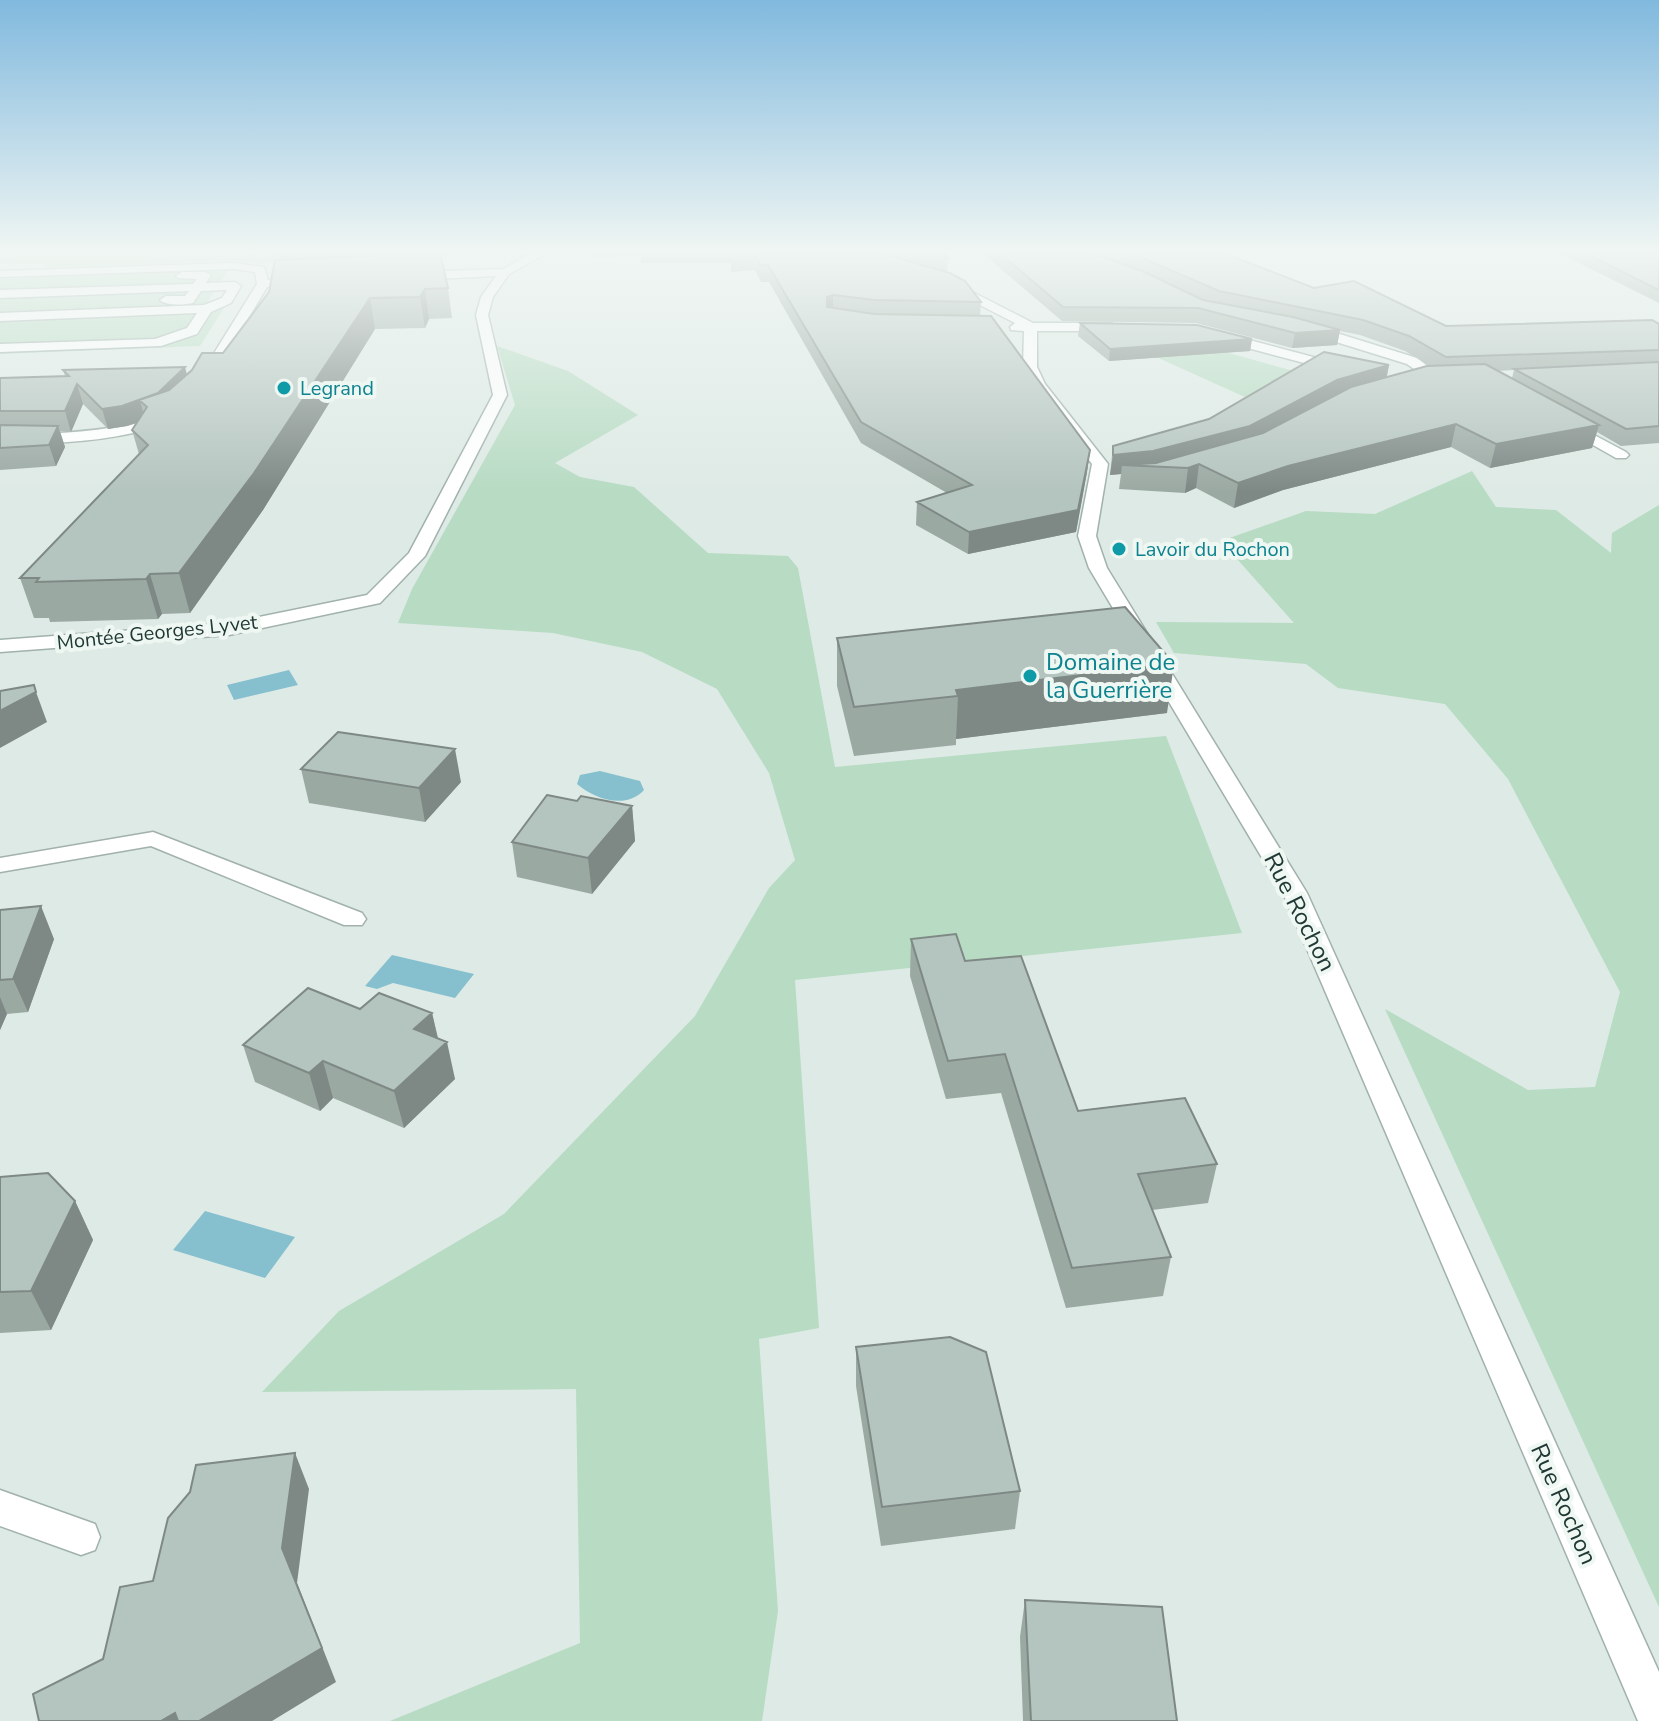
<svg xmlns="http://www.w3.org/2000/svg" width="1659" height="1721" viewBox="0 0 1659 1721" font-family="'Nunito Sans',sans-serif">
  <rect width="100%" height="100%" fill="#deeae5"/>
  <path fill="#b7dbc3" d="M0,251H486L482,254L260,263L229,261L44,267V264L0,263Z
    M228,270L206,304L224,308L200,346L0,354V279Z
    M1103,333L1193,343L1319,378L1296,420Z
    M497,346L568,371L638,415L555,463L580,477L634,487L708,553L788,556L798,568L835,767L1166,736L1242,933L795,980L819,1328L759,1339L778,1611L762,1721H390L580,1643L576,1389L262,1392L339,1311L504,1214L695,1016L769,888L795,860L769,773L717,689L642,652L553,633L398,623L412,589L515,405Z
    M1472,471L1496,507L1556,510L1611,553L1612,533L1659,505V1607L1385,1009L1528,1090L1595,1087L1620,992L1508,779L1445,704L1338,688L1306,664L1174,653L1156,622L1294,623L1221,541L1306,511L1375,514Z"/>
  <path fill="#86c0cf" d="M289,670L298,685L234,700L227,685Z
    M600,771L640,781L644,790C626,810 594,799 577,784L580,775Z
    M392,955L474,974L455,998L393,983L377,989L365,986Z
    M205,1211L295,1237L265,1278L173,1250Z"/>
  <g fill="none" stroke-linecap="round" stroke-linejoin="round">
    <g stroke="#a1b1ac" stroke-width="3">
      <path id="minor" d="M536,251H550L509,274L493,297L488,315L507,395L425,556L380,603L229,635L0,652V640L229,623L367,595L409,553L493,395L476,315L481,297L496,276L413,280L407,276L413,272L503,269Z
        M234,263L264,267L268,280L304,278L310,282L304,286L267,287L212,379L205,383L198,379L257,284L255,272L234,269L0,277V271Z
        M182,272H205L211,275L206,283L235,282L241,286L231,303L211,312L197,334L161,346L0,352V344L155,339L187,328L197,313L0,321V313L204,305L222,298L227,290L201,291L193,303C184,305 167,306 160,300L166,296H185L189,291L0,298V290L193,284L197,279L178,278L176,276Z
        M947,279L1033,323H1111L1117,327L1111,331H1037V367L1045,384L1108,464L1096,536L1107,568L1307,893L1659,1672V1721H1638L1283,893L1089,568L1078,536L1092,464L1031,385L1023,367L1024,331L1011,330L1010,327L1015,323L943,286V280Z
        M1304,326H1314L1417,358L1443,378L1431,381L1407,364L1304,332Z
        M1219,332L1347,366L1349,369L1342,373L1214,339L1213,336Z
        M163,417L168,418V424C113,441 58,445 0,443V433C57,436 108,431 163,417Z
        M1568,421L1626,452L1629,455L1626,458H1616L1563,428L1561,425Z
        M153,832L362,913L366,919L362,925H344L151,846L0,872V858Z
        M0,1490L95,1524L100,1537L95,1550L81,1555L0,1526Z"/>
    </g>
    <use href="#minor" fill="#fff" fill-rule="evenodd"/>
  </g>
  <path fill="#9ba9a3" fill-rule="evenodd" d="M280,251H439L448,288L452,318L429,319L425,328L375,329L263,510L190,613L162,614L158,619L50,622L49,618H34L20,578L139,454L132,430L137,423L127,426L108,429L83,404L71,432L60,431L65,447L56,466L0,470V378L65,376L63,370L187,374L223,353L269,292L280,260Z
    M591,251H943L948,258L947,272L981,302L980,316L1090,450L1087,472L1076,532L968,554L916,525L917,502L947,493L861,443L769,282H761L755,270L731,272V263H641V256L592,257Z
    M980,251H1218L1314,288L1446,326L1659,324V443L1621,446L1597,432L1592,448L1490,468L1451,447L1283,490L1234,508L1196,488L1185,493L1119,489L1121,474L1110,475L1113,446L1209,419L1389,365L1387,377L1430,366L1405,351L1360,335L1340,331L1337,345L1292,348L1196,323L1062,321ZM1514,370L1512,378L1497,371Z
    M1555,251H1659V303Z
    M1080,323L1252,339L1250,351L1109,361L1078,336Z
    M837,638L1167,713L956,739V745L854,756L837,686Z
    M301,769L461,782L425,822L309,803Z
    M577,801L632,806L635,841L592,894L517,877L512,842Z
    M0,910L54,939L28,1012L7,1014L0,1030Z
    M911,939L965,961L1078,1111L1217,1164L1208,1203L1152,1210L1171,1257L1163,1296L1066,1308L1001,1093L946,1099L910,976Z
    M360,1009L432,1013L438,1038L455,1079L404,1128L333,1098L320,1111L255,1082L243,1045Z
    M0,1177L75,1201L93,1240L51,1330L0,1333Z
    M856,1347L1020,1491L1015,1529L881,1546L856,1386Z
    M1025,1600L1177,1721H1023L1020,1637Z"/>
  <path fill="#7e8985" d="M425,289L429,319L425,328L420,297Z
    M833,295V313L827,315V297Z
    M370,298L375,329L263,510L190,613L179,573Z
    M1340,330L1337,345L1292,348L1295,333Z
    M1252,339L1250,351L1109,361L1110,349Z
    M1389,365L1385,383L1247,445L1165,467L1122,465L1121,474L1110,475L1113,455L1337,380Z
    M185,367L190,386L147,407L140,400Z
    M77,384L83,404L71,432L65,411Z
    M140,400L145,420L127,426L108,429L102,409Z
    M1456,424L1451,447L1283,490L1234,508L1238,483L1288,466Z
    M1599,425L1592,448L1490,468L1496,444Z
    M58,426L65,447L56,466L49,445Z
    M1090,450L1087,472L1076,532L968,554L969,532Z
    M1199,464L1196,488L1185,493L1188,468Z
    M150,574L162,614L158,619L146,579Z
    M1174,664L1167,713L956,739L958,696L956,690Z
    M36,692L47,722L0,748V711Z
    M455,749L461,782L425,822L419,788Z
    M632,806L635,841L592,894L588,858Z
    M41,906L54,939L28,1012L13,979Z
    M0,997L7,1014L0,1030Z
    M432,1013L440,1048L447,1042L455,1079L404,1128L394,1091L414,1029Z
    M323,1061L333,1098L320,1111L309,1073Z
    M75,1201L93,1240L51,1330L31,1291Z
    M295,1453L309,1489L297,1583L336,1682L272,1721H199L282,1548Z
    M175,1713L180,1721H161Z"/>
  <path fill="#b4c4be" stroke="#7e8985" stroke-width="2" d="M280,251H390L280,256Z
    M730,251H874L950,273L965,281L981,302L875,300L833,295L827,297V307L874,314L991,316L1090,450L1078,510L969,532L917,502L972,485L861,422L768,265H760L755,254L731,255Z
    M921,251H943L948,258Z
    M997,251H1086L1142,271L1203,300L1293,317L1340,330L1295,333L1198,308L1063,307Z
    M1126,251H1218L1314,288L1354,281L1446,326L1652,320L1659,324V350L1446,357L1409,336L1363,320L1219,291Z
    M1581,251H1659V290Z
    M440,253L448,288L425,289L420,297L370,298L254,473L179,573L150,574L146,579L36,582L39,578H20L148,445L132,430L147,407L139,400L169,390L192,370L202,353H223L269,292L275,260Z
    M1080,323L1197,325L1252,339L1110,349Z
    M1324,352L1389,365L1337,380L1250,426L1153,451L1113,455V446L1209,419Z
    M1659,362V426L1626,429L1514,369Z
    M1485,364L1599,425L1496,444L1456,424L1288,466L1238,483L1199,464L1188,468L1122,465L1156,463L1263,433L1351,387L1427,366Z
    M185,367L158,393L122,406L102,409L77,384L65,411H0V378L69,376L63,370Z
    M0,425L58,426L49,445L0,448Z
    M1125,607L1174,664L956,690L958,696L854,707L837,638Z
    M34,685L36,692L0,711V691Z
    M338,732L455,749L419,788L301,769Z
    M547,795L577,801L581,796L632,806L588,858L512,842Z
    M41,906L13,979L0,980V910Z
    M956,934L965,961L1021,956L1078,1111L1185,1098L1217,1164L1138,1174L1171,1257L1072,1268L1005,1054L948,1061L911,939Z
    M308,988L360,1009L379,993L432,1013L414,1029L447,1042L394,1091L323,1061L309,1073L243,1045Z
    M48,1173L75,1201L31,1291L0,1292V1177Z
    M950,1337L986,1352L1020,1491L882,1507L856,1347Z
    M295,1453L282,1548L322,1648L199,1721H178L175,1713L161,1721H39L33,1694L103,1659L120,1587L153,1581L168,1518L190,1492L196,1465Z
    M1025,1600L1162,1607L1177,1721H1031Z"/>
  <linearGradient id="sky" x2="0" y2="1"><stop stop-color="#81b9de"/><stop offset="0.51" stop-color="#f0f6f3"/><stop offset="1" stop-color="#f0f6f3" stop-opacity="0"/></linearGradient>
  <rect width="1659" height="492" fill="url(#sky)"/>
  <g fill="#0f9aa8" stroke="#eff7f3" stroke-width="3">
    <circle cx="284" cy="388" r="8"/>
    <circle cx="1119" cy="549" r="8"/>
    <circle cx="1030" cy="676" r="8"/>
  </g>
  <g text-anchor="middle" stroke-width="8" stroke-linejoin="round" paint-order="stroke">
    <g font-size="20" fill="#0d838f" stroke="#eff7f3" text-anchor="start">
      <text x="300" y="395">Legrand</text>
      <text x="1135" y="556">Lavoir du Rochon</text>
    </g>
    <g font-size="20" fill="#203934" stroke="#eff7f3">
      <text transform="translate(157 632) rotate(-6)" y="7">Montée Georges Lyvet</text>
    </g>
    <g font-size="24" fill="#0d838f" stroke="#eff7f3" text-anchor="start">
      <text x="1046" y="670">Domaine de<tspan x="1046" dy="28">la Guerrière</tspan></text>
    </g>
    <g font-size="24" fill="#203934" stroke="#eff7f3">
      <text transform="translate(1300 912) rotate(63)" y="8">Rue Rochon</text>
      <text transform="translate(1564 1504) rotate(66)" y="8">Rue Rochon</text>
    </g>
  </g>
</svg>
